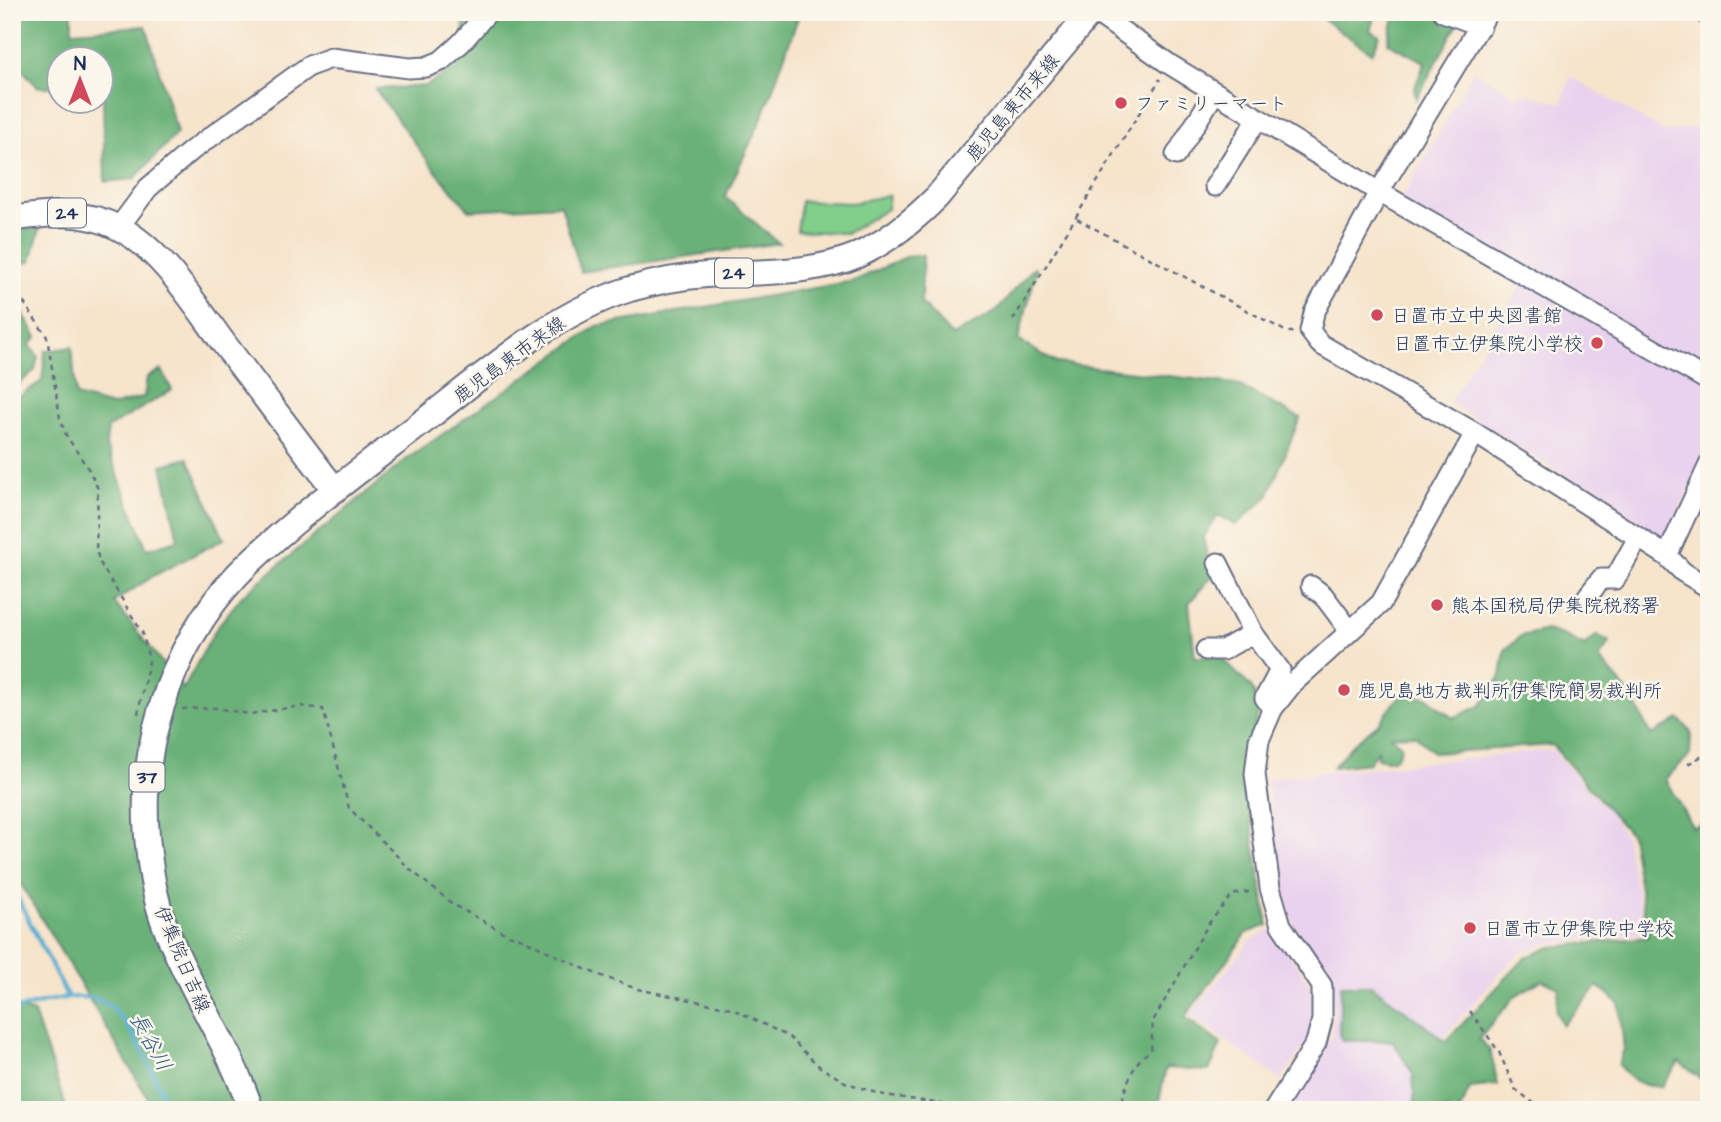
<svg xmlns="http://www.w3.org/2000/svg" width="1721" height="1122" viewBox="0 0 1721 1122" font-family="'Architects Daughter','Klee One',sans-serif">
  <rect width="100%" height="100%" fill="#fbf7ec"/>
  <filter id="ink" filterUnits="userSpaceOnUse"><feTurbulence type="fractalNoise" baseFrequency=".0143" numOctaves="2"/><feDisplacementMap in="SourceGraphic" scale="14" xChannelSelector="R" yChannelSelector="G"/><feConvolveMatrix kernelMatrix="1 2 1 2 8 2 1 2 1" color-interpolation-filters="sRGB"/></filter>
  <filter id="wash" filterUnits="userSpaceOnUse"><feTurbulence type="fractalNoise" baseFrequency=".00686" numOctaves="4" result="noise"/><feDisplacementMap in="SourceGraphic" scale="28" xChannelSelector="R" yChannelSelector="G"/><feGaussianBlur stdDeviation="1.57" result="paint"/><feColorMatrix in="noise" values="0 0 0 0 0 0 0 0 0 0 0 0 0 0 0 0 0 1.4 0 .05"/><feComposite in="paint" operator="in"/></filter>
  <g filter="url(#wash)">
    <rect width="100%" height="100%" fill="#f6e4cb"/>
    <path fill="#e9d2ed" d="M1474,70L1515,96L1528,94L1562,103L1570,76L1665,132L1709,125V447L1667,535L1658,536L1449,402L1521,285L1395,211Z
      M1552,750L1611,815L1626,838L1645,933L1549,943L1522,952L1508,965L1442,1038L1413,1110H1288L1332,1035L1334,1001L1330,976L1293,923L1286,899L1266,778Z
      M1272,929L1309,984L1313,995V1022L1308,1039L1281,1080L1190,1015L1251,940Z"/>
    <path fill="#82ce8b" stroke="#4e7e74" stroke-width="2" d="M889,195L887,209L847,233L797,231L801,201L852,203Z"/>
    <path fill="#69b177" stroke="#42706a" stroke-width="2" d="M12,12H72V31L146,26L177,133L134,179L105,182L102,60H60L59,87H38L12,59Z
      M465,12H800L764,113L725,197L779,243L581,272L561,205L469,210L433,168L375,89L426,86L460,64Z
      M1313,12H1376L1370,30L1380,36L1372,53Z
      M1380,12H1424L1458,23L1416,99L1414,90L1425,62L1388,43L1394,17Z
      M40,228L31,261L12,267V230Z
      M923,255L921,303L952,336L997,311L1034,267L1037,269L1018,340L1057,363L1236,384L1300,418L1268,496L1236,525L1218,515L1203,538L1212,576L1189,603L1195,657H1220L1251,687L1261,707L1250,739L1246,764L1253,836L1268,925L1247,933L1185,1017L1221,1044L1209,1071L1166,1068L1157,1110H155L12,869V401L42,381L45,351L72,347L76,396L112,406L144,397L147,377L162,370L172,390L108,428L106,445L147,549L178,540L162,465L188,458L224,539L155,575L114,602L183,689L217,627L243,595L407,459L597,326L854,281L906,257Z
      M24,315L37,337L29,345L38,356L35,370L12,390V341L20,337L15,321Z
      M1546,630L1565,636L1585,646L1597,635L1610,642L1599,658L1632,697L1651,735L1679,719L1691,731L1690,755L1665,779L1693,828L1709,820V1085L1679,1062L1662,1086C1641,1088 1632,1080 1618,1065L1624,1049L1619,1003L1598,986L1563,1025L1556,1012L1559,988L1542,980L1515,996L1479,1039L1490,1050L1498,1085L1470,1088L1460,1110H1415L1413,1074L1393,1041H1342L1339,1033L1341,985H1371L1446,1041L1526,957L1551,947L1648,937L1631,835L1552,745L1434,753L1415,735L1390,736L1401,745L1400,752L1396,758L1387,760L1377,758L1378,749L1369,763L1333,767L1353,744L1379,723L1401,695L1426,697L1453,718L1480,706L1501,676L1505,650L1521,636Z
      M12,1006L34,1013L67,1110H12Z"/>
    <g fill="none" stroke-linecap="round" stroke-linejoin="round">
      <path stroke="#54add1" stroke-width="4.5" d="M12,887L68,998
        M12,1010C35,1006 57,996 81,997C90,997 99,999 107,1004C132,1021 157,1081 169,1110"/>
    </g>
  </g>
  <g filter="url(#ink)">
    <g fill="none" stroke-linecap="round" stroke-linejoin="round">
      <g stroke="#686e84" stroke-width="23">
        <path id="minor" d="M1095,12L1169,64L1379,192L1709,381
          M1443,12L1481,26
          M1488,12L1379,192L1314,313L1310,331L1320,344L1475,433L1667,556L1683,572L1709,588
          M1176,155L1215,92
          M1215,186L1258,118
          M119,227L148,188L191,151L309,66L331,58L409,68L426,67L441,61L461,43L488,12
          M1667,556L1709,465
          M1218,563L1253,633L1280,670L1265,698L1273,708
          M1311,586L1323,595L1350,631
          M1587,597L1601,579H1615L1638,538
          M1206,650H1223L1253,633
          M1274,1110L1316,1043L1322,1020V986L1281,925L1270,888L1255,774L1259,740L1273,708L1292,684L1381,603L1475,433"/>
      </g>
      <g stroke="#686e84" stroke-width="28">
        <path id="major" d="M1707,12L1709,13
          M12,219C49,213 82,210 117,227C161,248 196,306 225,345C262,393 298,442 335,490
          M251,1110C230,1046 189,989 165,926C154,897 150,866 147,836C138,738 178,630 250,562C304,511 366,466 424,421C489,371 551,314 630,289C655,282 680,277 706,275C756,271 811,275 858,255C889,241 914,220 937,197L1091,12"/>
      </g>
      <path stroke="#686e84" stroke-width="2.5" stroke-dasharray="5 5" stroke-linecap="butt" d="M1077,219L1287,332H1293
        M12,285L47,337L60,418L66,435L89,470L98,489L96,550L100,563L143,634L149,661L137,718
        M1013,320L1160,79
        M182,709L215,708L250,714L301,706L323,709L349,808L412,871L454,905L508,935L520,938L589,971L637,989L731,1008L789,1037L820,1067L845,1082L879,1094L979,1110
        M1688,764L1709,752
        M1470,1011L1499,1052L1515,1089L1543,1110
        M1119,1110C1126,1087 1131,1063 1151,1050L1153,1021L1209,923L1232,895L1253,891"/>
      <use href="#minor" stroke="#fff" stroke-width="19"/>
      <use href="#major" stroke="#fff" stroke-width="24"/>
    </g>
  </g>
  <g fill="#d1495b" stroke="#fbf7ec" stroke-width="2.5">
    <circle cx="1121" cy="103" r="7"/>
    <circle cx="1377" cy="315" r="7"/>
    <circle cx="1597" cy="343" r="7"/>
    <circle cx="1437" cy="605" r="7"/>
    <circle cx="1344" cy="690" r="7"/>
    <circle cx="1470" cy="928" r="7"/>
  </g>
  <g text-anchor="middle" stroke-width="5" stroke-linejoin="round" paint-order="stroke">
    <g fill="#fbf7ec" stroke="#5e6b89" stroke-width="2">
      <rect x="48" y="198.5" width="38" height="29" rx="5"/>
      <rect x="715" y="258.5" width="38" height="29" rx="5"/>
      <rect x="129.5" y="762.5" width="35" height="29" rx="5"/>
    </g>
    <g font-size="18" font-weight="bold" fill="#1b2f5e">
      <text x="67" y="219">24</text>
      <text x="734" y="279">24</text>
      <text x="147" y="783">37</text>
    </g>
    <g font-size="19" fill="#1b2f5e" stroke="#fbf7ec" text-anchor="start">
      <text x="1135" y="110">ファミリーマート</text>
      <text x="1391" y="322">日置市立中央図書館</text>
      <text x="1583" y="350" text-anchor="end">日置市立伊集院小学校</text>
      <text x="1451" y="612">熊本国税局伊集院税務署</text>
      <text x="1358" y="697">鹿児島地方裁判所伊集院簡易裁判所</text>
      <text x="1484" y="935">日置市立伊集院中学校</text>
    </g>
    <g font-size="19" fill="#1b2f5e" stroke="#fbf7ec">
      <text transform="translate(1012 107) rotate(-50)" y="7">鹿児島東市来線</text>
      <text transform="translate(509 359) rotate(-36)" y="7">鹿児島東市来線</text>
      <text transform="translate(183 959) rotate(67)" y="7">伊集院日吉線</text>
    </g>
    <g font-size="21" font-style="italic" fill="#2f5b86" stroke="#fbf7ec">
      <text transform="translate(151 1042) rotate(61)" y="7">長谷川</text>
    </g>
  </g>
  <rect width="1721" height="1122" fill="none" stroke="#fbf7ec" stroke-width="42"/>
  <g transform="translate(80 80)"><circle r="33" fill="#fbf7ec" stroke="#a1a7b3" stroke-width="2"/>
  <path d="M0-5L12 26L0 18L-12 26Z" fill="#d1495b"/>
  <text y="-10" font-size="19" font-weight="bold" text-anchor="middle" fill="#1b2f5e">N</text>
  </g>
</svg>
